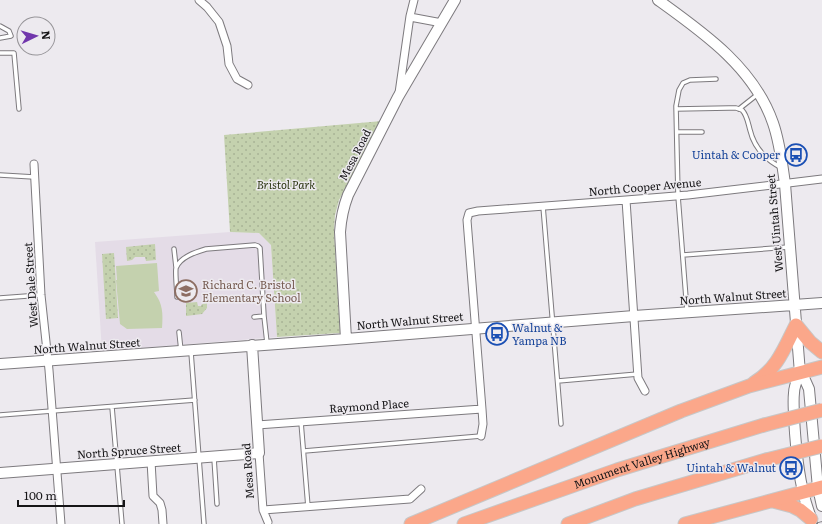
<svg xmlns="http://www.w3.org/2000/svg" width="822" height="524" viewBox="0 0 822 524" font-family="Literata,serif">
  <defs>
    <pattern id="park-dots" width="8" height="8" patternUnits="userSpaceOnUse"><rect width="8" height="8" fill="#c4d1ae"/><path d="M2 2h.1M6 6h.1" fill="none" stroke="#a8b395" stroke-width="1.8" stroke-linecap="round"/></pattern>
  </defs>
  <rect width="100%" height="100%" fill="#edeaef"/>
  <path fill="#e4dce7" d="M230,232L259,233L271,245L277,337L102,351L95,242Z"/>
  <path fill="url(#park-dots)" d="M382,121L339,200L335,215L334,231L340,333L277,337L271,245L259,233L230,232L224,135Z
    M155,244L156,260L146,261L145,257H135L132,260L127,261L126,247Z
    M114,253L118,318L106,319L102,254Z
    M197,302L198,306H201L202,304L207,303V308L202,314L186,316V303Z"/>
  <path fill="#c4d1ae" d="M157,263L159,291L154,292C163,304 163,313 162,328L127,329L120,324L116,280H117L116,266Z"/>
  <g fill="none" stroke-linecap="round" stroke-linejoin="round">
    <g stroke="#7d7a7e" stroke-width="5.5">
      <path id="lane" d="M0,26L9,31L11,36L0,38
        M0,53H14L19,109
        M676,109L729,108H736L742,110C747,115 748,123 750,130C754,147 765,159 780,167
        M739,109L758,94
        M677,132H702
        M0,175L34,177
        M543,206L561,424
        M174,249L176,267
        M683,255L789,247
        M177,297C177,290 175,273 176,268C180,257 196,252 206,249L255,245L258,246L260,248L264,316
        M0,298L41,295
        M687,311L678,196L676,106L679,90L683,83L690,80L716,79
        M254,317L264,316L267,343
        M179,332L181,351
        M191,352L204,524
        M558,381L638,374
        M112,407L122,524
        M0,415L195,400
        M301,422L308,507
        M304,451L481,436
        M214,458L217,504"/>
    </g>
    <g stroke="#7d7a7e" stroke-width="9">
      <path id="street" d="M199,0L207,7L219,22L227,46L229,64L237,79L248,85
        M410,17L442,23
        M399,93L410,16L414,0
        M34,164L41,295L49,370L61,524
        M626,200L638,378L645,391
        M257,425L482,409
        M481,436L483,424L482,409L467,220L469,213L478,211L626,200L688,195L822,179
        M259,453L263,510L268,522
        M151,461L153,496L160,503L162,510L163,524
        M263,510L410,499L421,489"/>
    </g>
    <g stroke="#7d7a7e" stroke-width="12">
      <path id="secondary" d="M658,0C704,33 754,68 773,123C780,143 782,163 785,184L800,373C797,380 794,386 794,393C793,401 794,410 794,418C796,451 799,489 812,520
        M346,339L340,232C341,218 343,208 348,195L398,97L455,0
        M0,364L346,339L634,316L822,303
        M800,373L805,380L809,389L818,488L822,506
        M0,473L259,453L252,345"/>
    </g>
    <g stroke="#c7c7c7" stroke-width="15">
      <g id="highway">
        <path d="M754,383C777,369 784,349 796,325L810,342L822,352"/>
        <path d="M773,501L792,506L800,510L811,519"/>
        <path d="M411,524L681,411L749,386L822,367"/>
        <path id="s1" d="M464,524L617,470L764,425"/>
        <path d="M568,524L635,499L766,460"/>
        <path d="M685,524L822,487"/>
      </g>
    </g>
    <use href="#lane" stroke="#fff" stroke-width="3.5"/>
    <use href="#street" stroke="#fff" stroke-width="7"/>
    <use href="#secondary" stroke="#fff" stroke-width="10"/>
    <use href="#highway" stroke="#fba78a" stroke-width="13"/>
    <g stroke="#727073" stroke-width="3.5">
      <path id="rail" d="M818,524L822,523"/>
    </g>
    <use href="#rail" stroke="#edeaef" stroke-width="2" stroke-dasharray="6" stroke-linecap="butt"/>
    <g stroke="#c7c7c7" stroke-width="15" stroke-linecap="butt">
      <path id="highway-bridge" d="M764,425L822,410
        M766,460L822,446"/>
    </g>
    <use href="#highway-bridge" stroke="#fba78a" stroke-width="13"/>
  </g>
  <defs>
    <g id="bus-ring" transform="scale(1.15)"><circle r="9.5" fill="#edeaef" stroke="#1a4fb4" stroke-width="1.5"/><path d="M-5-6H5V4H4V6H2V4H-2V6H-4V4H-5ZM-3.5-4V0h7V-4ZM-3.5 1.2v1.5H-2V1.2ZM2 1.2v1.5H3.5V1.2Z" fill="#1a4fb4"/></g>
    <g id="school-ring" transform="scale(1.15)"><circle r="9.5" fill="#edeaef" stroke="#8d6e63" stroke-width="1.5"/><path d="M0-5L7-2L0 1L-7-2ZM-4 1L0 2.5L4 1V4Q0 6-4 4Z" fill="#8d6e63"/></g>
  </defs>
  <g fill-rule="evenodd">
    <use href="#bus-ring" x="796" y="155"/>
    <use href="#school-ring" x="186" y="291"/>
    <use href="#bus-ring" x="497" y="334"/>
    <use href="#bus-ring" x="791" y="468"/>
  </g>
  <g text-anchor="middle" stroke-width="3" stroke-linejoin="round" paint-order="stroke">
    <g font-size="11" fill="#161517" stroke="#edeaef">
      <text transform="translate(355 155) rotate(-63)" y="4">Mesa Road</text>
      <text transform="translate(645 187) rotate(-5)" y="4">North Cooper Avenue</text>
      <text transform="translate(775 223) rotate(-95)" y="4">West Uintah Street</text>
      <text transform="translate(31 285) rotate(-94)" y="4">West Dale Street</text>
      <text transform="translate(733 297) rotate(-4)" y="4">North Walnut Street</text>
      <text transform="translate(410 321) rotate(-5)" y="4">North Walnut Street</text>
      <text transform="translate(87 346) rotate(-4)" y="4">North Walnut Street</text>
      <text transform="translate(369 406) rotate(-4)" y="4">Raymond Place</text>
      <text transform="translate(129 451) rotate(-4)" y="4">North Spruce Street</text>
      <text dy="4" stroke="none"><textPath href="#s1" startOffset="188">Monument Valley Highway</textPath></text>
      <text transform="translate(248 471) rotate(-94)" y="4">Mesa Road</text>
    </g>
    <g font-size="11" fill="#164399" stroke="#edeaef" text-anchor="end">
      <text x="780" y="159">Uintah &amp; Cooper</text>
      <text x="512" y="332" text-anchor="start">Walnut &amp;<tspan x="512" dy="13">Yampa NB</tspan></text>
      <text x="776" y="472">Uintah &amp; Walnut</text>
    </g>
    <g font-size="11" font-style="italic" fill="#2a350f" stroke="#edeaef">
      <text x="286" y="189">Bristol Park</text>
    </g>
    <g font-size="11" fill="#785e54" stroke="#edeaef" text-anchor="start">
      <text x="202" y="289">Richard C. Bristol<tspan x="202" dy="13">Elementary School</tspan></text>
    </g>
  </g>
  <g transform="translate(36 36) rotate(85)"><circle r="19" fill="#edeaef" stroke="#979599"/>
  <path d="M0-3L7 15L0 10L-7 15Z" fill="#7136ac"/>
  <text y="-6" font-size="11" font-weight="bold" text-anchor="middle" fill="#161517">N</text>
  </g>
  <path d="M18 500v6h106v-6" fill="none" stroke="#161517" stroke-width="2"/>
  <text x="24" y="500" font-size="12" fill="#161517" stroke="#edeaef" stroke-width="3" paint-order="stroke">100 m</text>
</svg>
